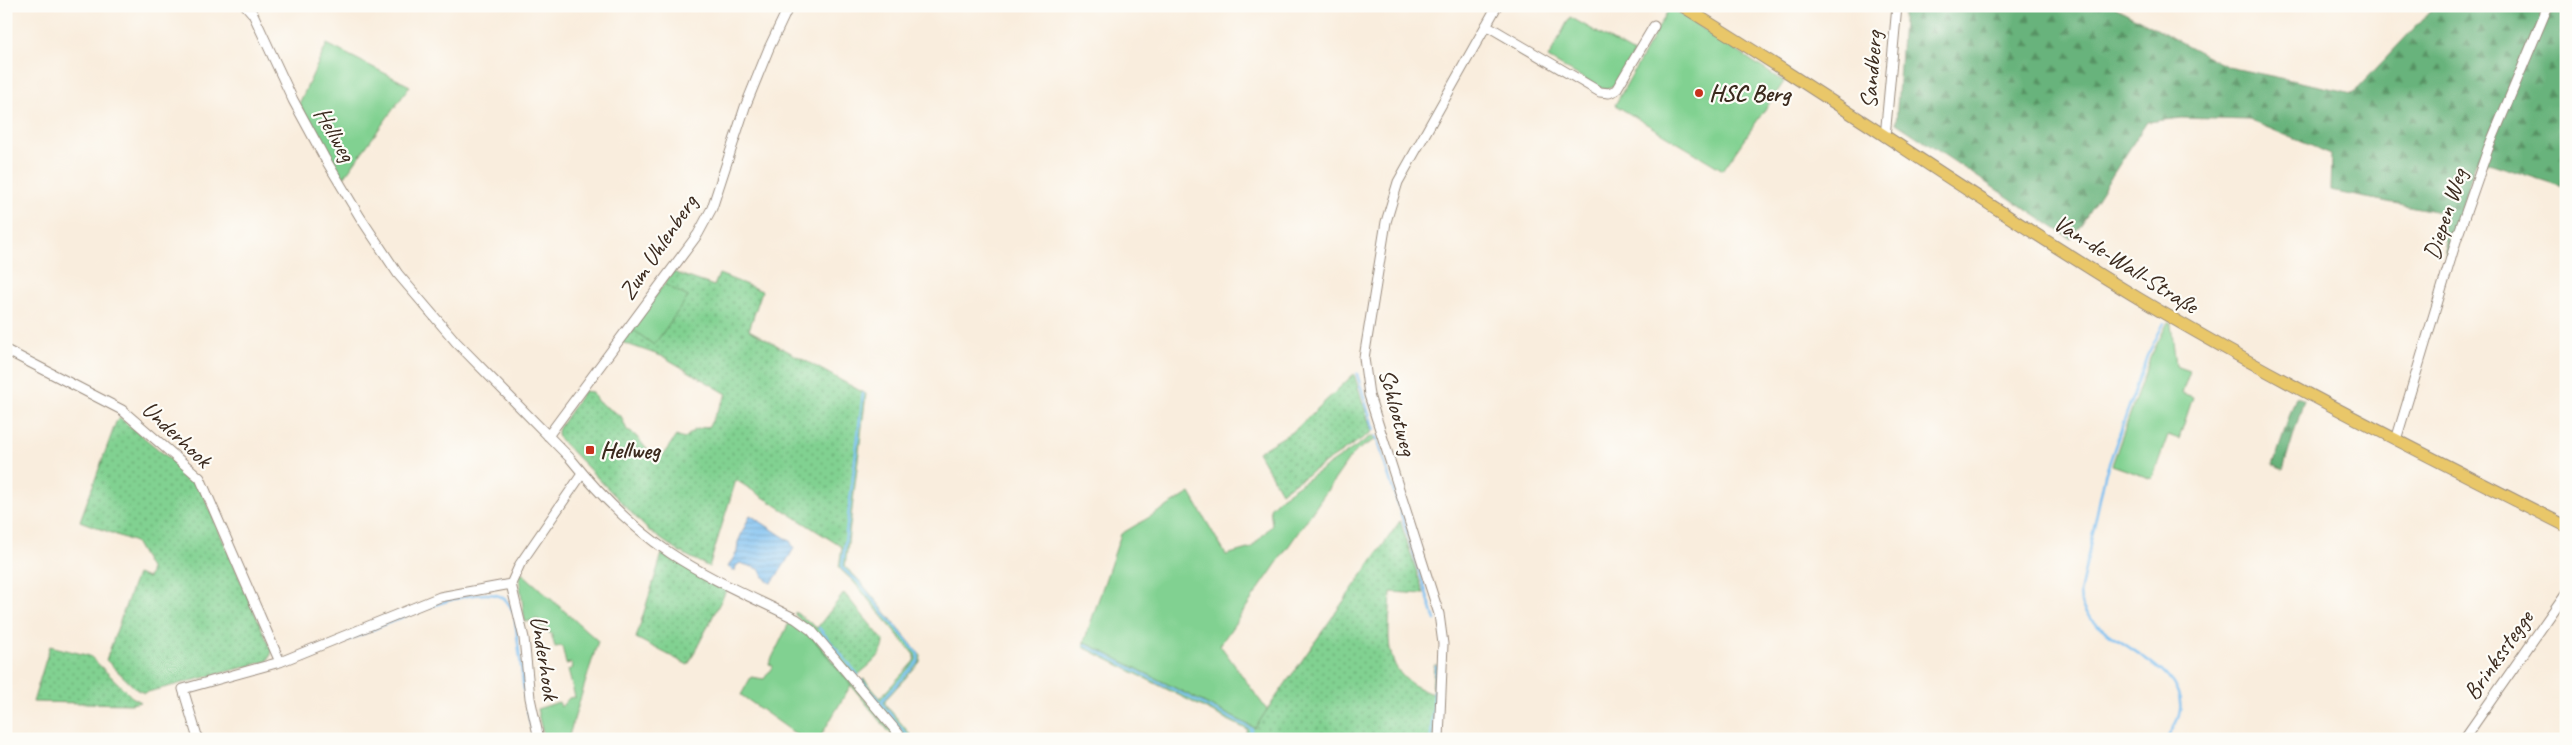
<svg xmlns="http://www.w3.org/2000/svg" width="2572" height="745" viewBox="0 0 2572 745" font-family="Caveat,sans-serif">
  <defs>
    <pattern id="grass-dots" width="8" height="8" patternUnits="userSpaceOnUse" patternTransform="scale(1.25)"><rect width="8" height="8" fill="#81d191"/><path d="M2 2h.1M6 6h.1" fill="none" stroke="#6baa76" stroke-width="1.8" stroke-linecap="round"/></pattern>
    <pattern id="forest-firs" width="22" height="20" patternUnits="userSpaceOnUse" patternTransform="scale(1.25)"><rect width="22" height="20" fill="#68b37b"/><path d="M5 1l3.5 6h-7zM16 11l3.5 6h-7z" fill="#579264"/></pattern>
    <pattern id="water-rules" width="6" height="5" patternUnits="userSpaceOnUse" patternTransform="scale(1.25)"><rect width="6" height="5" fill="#7bbff1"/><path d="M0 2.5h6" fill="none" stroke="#669bc3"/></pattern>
  </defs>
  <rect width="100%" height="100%" fill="#fdfcf7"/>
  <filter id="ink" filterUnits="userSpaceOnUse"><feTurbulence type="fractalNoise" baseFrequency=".02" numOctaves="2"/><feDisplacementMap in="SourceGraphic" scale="10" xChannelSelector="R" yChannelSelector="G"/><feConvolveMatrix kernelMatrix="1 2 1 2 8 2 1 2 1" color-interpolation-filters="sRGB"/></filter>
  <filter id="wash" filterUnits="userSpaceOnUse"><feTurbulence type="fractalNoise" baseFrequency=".0096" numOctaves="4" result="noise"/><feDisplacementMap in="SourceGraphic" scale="20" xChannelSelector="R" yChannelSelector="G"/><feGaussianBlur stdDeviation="1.12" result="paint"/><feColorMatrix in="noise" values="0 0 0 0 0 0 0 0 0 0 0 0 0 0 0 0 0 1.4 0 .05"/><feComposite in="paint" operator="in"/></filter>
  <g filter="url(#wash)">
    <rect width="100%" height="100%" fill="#f9eddd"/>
    <path fill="url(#grass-dots)" stroke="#5e7e58" d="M673,272L714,286L719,274L762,291L749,330L866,394L845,567L859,580L921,656L920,662L885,700V704L914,739H907L860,682L864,679L880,698L915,660V656L853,581L839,568L842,547L736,480L709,567L678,551L648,530L557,436L559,428L584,391L592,392L598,402L621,416L627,430L636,436L654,458H661L676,436L684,439L694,430L709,426L727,394L664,357L621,342Z
      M1354,374L1372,432L1281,492L1258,452L1295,430Z
      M120,418L197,481L272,652L268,661L144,693L136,689L106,660L137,574L148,578L151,570L135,542L80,521L116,422Z
      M1400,521L1424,594L1391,592C1389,639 1379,674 1432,694L1434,665H1438L1434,739H1244L1248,730L1083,647L1084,642L1255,727Z
      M662,554L727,589L688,665L636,638Z
      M844,593L884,641C884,657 867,666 856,677L795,615V612L817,628Z
      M790,621H794L808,631L899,739H895L814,640Z
      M50,646L90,656L132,697L141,702L131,704L33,702Z"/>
    <path fill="url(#forest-firs)" stroke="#526e4c" d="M1904,6H2113L2228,67L2353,93L2435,6H2566V188L2492,164L2476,161L2447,257L2440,212L2330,191L2331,154L2249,120L2181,118L2147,122L2071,239L1896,123Z
      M2296,396L2304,400L2283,470L2273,465Z"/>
    <path fill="#81d191" stroke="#5e7e58" d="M1670,7L1784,82L1723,170L1615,105Z
      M1570,17L1634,53L1615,85L1605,89L1600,88L1548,58Z
      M327,44L410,86L342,180L299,104Z
      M664,284L688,297L654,345L632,329Z
      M2168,322L2171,324L2176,366L2190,371L2182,393L2193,397L2179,439L2168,435L2152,479L2112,465L2150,358Z
      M1373,435L1375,440L1359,449L1349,459L1220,645L1267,710L1255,728L1084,642L1121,534L1190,493L1226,555L1251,548L1272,525L1270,508L1281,497Z
      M522,573L598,641L568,739H544L537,709L559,702L561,707L569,698L575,697L568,670L573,668L571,663L566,664L562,646L555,647L551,633H549L546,626L540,627L538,619L525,622L519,577Z
      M790,621L814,640L851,685L819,739H803L741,695L751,677L764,679L773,666L769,664Z"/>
    <path fill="url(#water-rules)" stroke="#5b7488" d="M750,515L790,541L794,548C791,554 775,580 771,583L767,581L759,569L740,563L736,566L735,571L728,567L737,552L738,542Z"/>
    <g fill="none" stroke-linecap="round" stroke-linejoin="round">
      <path stroke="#7bbff1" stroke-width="2.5" d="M2164,323L2147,356L2105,475L2080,593C2081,598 2080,604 2083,608C2101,643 2193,667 2179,715C2177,723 2171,731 2167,739
        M1357,374L1374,430
        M863,394L842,568L857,581L918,654V661L883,699L882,704L910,739
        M1376,436L1435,620
        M515,619L525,699L534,739
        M819,628L858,675
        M341,643C376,629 461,587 496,595C506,597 510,605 514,614
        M1085,645L1252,729L1247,739
        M862,681L882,704
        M1431,739L1436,666"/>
    </g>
  </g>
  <g filter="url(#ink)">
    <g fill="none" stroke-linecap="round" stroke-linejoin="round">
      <g stroke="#9a8c7e" stroke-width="11">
        <path id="minor" d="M246,6L253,14L293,100L324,157L360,217L398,274L456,342L570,458C598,493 633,528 670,553C709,579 754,598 796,619L811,630L903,739
          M1486,25L1600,92L1609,93L1616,90L1654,26
          M1885,137L1897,6
          M6,350L122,410L200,478L280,662
          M548,436L698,234L712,208L745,107L769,48L789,6
          M2396,440L2457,238L2488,149L2548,6
          M198,739L183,689L280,662L440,597L511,584
          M539,739L530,698L524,638L511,584L520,564L582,474
          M1439,739L1443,644L1439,614L1369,395L1364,358L1386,222L1398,182L1497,6
          M2464,739L2566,593"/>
      </g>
      <g stroke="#9a8c7e" stroke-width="13">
        <path id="major" d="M1682,6C1836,100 1984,205 2138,298C2277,381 2422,453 2566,526"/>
      </g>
      <use href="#minor" stroke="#fff" stroke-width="9"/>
      <use href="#major" stroke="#e9c769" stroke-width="11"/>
    </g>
  </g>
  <g fill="#c8321e" stroke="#fdfcf7" stroke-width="2">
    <circle cx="1699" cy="93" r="5"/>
    <rect x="585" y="445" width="10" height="10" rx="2.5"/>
  </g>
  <g text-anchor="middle" stroke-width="4.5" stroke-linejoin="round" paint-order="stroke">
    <g font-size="24" fill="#3b2a1e" stroke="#fdfcf7">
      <text transform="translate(1871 70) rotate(-86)" y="8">Sandberg</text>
      <text transform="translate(335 134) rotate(60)" y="8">Hellweg</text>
      <text transform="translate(2445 214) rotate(-72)" y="8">Diepen Weg</text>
      <text transform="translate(658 247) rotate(-56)" y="8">Zum Uhlenberg</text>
      <text transform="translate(2126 264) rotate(32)" y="8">Van-de-Wall-Straße</text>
      <text transform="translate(1398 412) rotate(75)" y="8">Schlootweg</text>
      <text transform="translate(177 434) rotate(43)" y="8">Underhook</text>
      <text transform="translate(2498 655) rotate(-55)" y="8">Brinksstegge</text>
      <text transform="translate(545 658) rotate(81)" y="8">Underhook</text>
    </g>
    <g font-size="24" font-weight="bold" fill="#3b2a1e" stroke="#fdfcf7" text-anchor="start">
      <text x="1709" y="101">HSC Berg</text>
      <text x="600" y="458">Hellweg</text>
    </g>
  </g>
  <rect width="2572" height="745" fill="none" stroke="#fdfcf7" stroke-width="25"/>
</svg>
